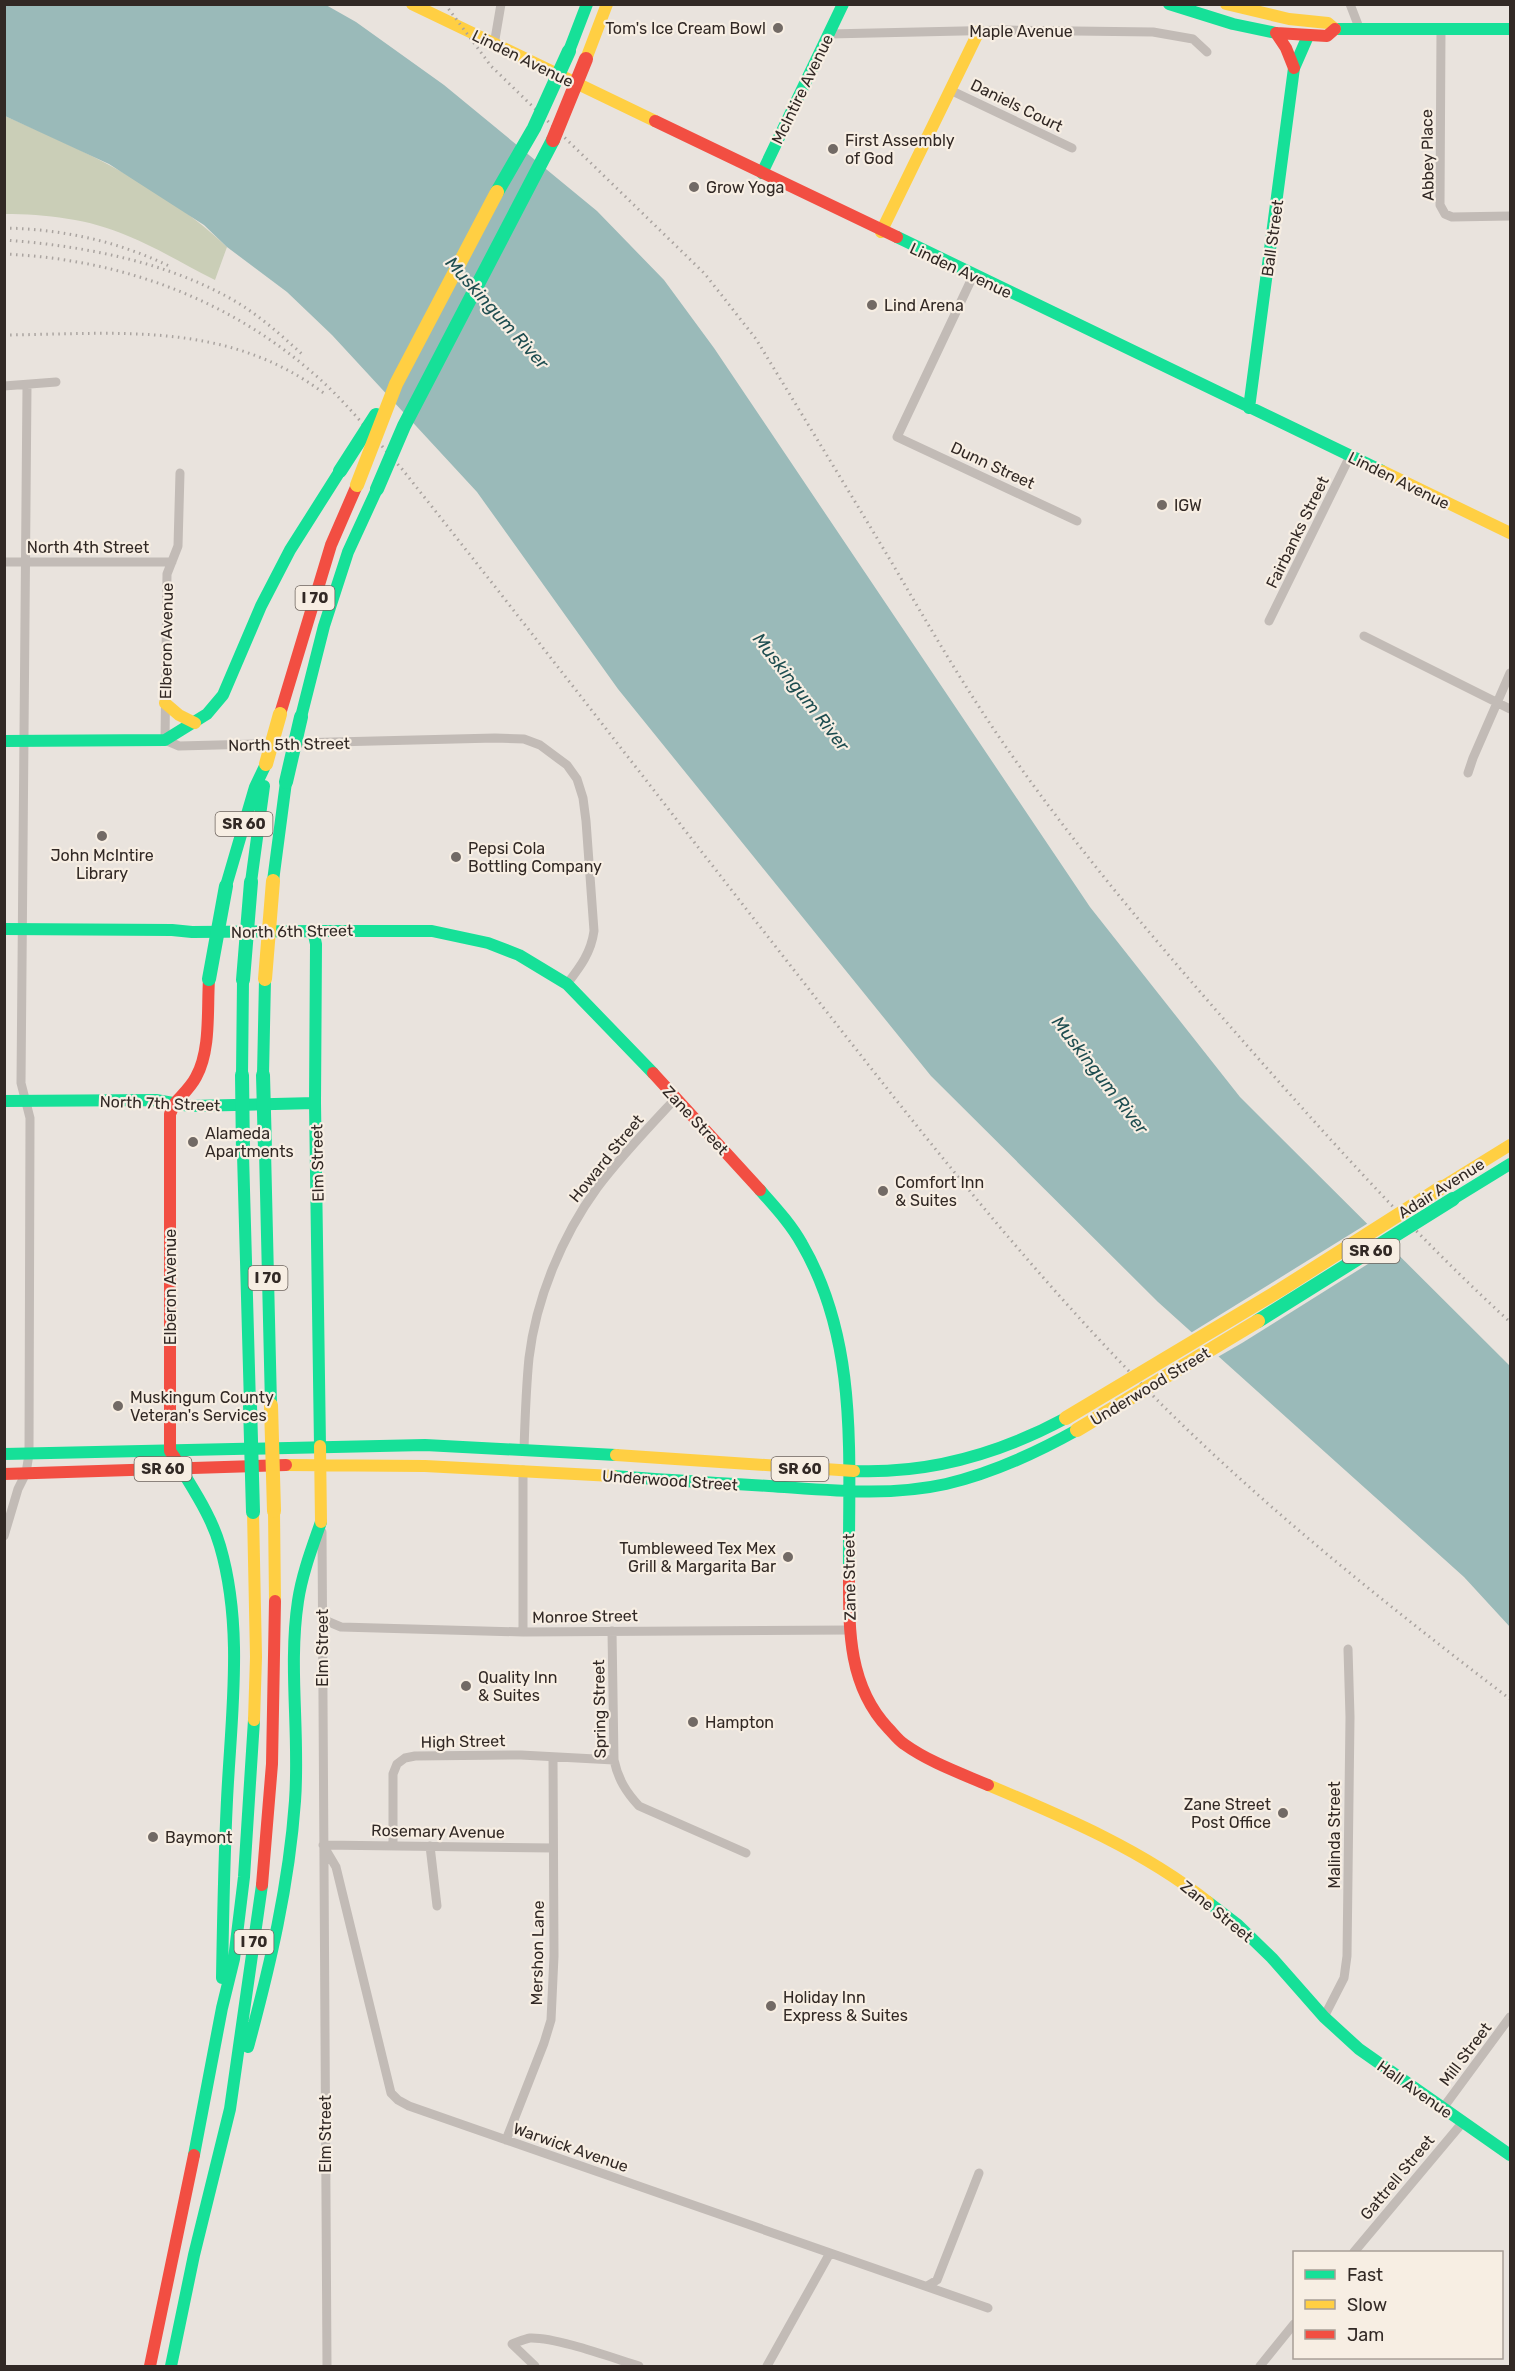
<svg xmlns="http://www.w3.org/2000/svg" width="1515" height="2371" viewBox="0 0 1515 2371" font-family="Rubik,sans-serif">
  <rect width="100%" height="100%" fill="#e9e3dd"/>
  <path fill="#caceb7" d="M5,116C83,150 164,187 227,247L215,280C186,266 158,248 128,236C90,219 45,214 5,214Z"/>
  <path fill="#9abab9" d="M5,5H326L356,22L444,85L597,211L664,280L714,348L1090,907L1240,1097L1510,1366V1627L1464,1577L1158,1302L931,1076L618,689L477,492L332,335L287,292L227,247L204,225L109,164L5,116Z"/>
  <path fill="#e9e3dd" d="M1370,1222L1395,1247L1242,1343L1216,1358L1189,1334Z"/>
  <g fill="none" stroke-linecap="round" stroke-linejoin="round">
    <path stroke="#c2bbb6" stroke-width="9" d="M1350,4L1360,30
      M1441,30L1440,205L1445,214L1452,217L1510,216
      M829,34L1006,30L1153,32L1193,39L1207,52
      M494,45L501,4
      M950,90L1072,148
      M973,276L897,437L1077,521
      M4,386L56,382
      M180,473L178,546L167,574L165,740L179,746L495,738L524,739L540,745L567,765L577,779L583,798L586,821L594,931C591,953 580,967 567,984
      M4,562H172
      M1269,621L1350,456
      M1364,636L1510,709
      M1468,773L1473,758L1510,673
      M524,1449C525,1419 526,1388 529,1358C536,1299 562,1236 597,1188C621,1156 649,1127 676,1098
      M322,1532L327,2366
      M4,1536L18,1489L26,1473L29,1454L30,1118L21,1083L27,386
      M322,1619L341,1627L523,1632L849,1630
      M612,1631L614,1760C618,1779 626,1792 639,1806L746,1853
      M523,1632V1470
      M393,1845V1774L397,1764L405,1758L415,1756L521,1755L614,1760
      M430,1846L437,1906
      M553,1848L323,1845L336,1867L391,2093L398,2100L409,2106L988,2308
      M1324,2017L1344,1978L1347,1956L1350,1717L1348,1649
      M1443,2108L1510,2017
      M506,2140L544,2043L551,2020L554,1956L553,1757
      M1354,2252L1463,2122
      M927,2286L937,2280L979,2173
      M535,2366L512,2344C518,2342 524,2339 530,2338C556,2337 613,2358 639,2366
      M767,2366L830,2253
      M1260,2366L1294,2324"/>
    <path stroke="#16e098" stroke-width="12" d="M1169,4L1233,24L1276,33
      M1335,29H1510
      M569,51L587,4
      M762,173L843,4
      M897,237L1382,471
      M1249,408L1294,68L1308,36
      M301,717L324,626L348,552L377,489
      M165,740L207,714L223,695L261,606L290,550L340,471
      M4,741L165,740
      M273,881L286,782
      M251,882L264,786
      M226,886L255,787L266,764
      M4,929L172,930L192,932L313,931L316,944L315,1103L320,1446
      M313,931H432L488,943L519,955L567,984L653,1073
      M242,1075L243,980
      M263,1075L265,979
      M4,1101L156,1100L190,1106L315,1103
      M265,1150L271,1405
      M243,1154L250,1405
      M760,1190C775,1207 791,1224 802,1244C860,1344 848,1460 849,1571
      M1453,1199L1510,1164
      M4,1454L425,1445L616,1455
      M181,1469C196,1494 212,1518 220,1546C244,1628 231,1716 227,1800C224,1859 223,1919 222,1978
      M854,1471C929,1474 1001,1453 1066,1418
      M613,1476C665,1480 717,1483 769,1486C828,1490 888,1497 946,1484C993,1473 1036,1453 1077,1430
      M1208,1902L1238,1925L1272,1958L1324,2017L1359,2049L1510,2155
      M248,2047C270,1966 289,1885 295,1801C300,1734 288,1667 298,1601C302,1574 312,1548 321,1522
      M194,2155L222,2008L234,1959L244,1877L254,1720
      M171,2366L194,2255L230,2109L262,1885"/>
    <path stroke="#ffcf43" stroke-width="12" d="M412,4L655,121
      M1226,4L1289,19L1328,23L1335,29
      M586,59L607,4
      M881,232L979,31
      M1382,471L1510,533
      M165,703L179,715L195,723
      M1442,1187L1510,1145
      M320,1446L321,1522
      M616,1455L854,1471
      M286,1465L425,1466L613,1476
      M274,1511L275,1601
      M253,1512L256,1657L254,1720
      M988,1785C1064,1817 1143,1850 1208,1902"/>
    <path stroke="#f24e42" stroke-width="12" d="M1276,33L1286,48L1294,68
      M1276,33L1327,36L1335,29
      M655,121L897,237
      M280,714L331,545L357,485
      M653,1073L760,1190
      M175,1103L170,1114V1451L175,1458
      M175,1103C182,1095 191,1087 196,1077C211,1050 207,1010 209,979
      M4,1474L286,1465
      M849,1571C849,1627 847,1684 888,1728C893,1733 898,1740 904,1744C929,1762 960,1773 988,1785
      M262,1885L272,1764L275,1601
      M150,2366L194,2155"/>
    <path stroke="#aaa4a0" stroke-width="3" stroke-dasharray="1.5 4.5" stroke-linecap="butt" d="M445,4L491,66L705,274L756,339C801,413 847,488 892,563C926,621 959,678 997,734C1071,842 1156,942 1243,1041C1328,1138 1415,1235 1510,1322
      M4,228C62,229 117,241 169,266
      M4,240C77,245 158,260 222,294C252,309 278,332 303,355
      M4,254C123,259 235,301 323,382C352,409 376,440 402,469C543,646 680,825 819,1002C917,1127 1015,1252 1125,1367C1242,1490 1375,1596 1510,1699
      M4,335C119,334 227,320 325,394"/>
    <path stroke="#16e098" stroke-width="14" d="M497,192L534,128L569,51
      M340,471L376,415
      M377,489L404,426L553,140
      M286,782L301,717
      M209,979L226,886
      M243,980L251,882
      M242,1075L243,1154
      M263,1075L265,1150
      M1258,1321L1453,1199
      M250,1405L253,1512"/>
    <path stroke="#ffcf43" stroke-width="14" d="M357,485L396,384L497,192
      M266,764L280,714
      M265,979L273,881
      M271,1405L274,1511
      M1066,1418L1280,1290L1442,1187
      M1077,1430L1258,1321"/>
    <path stroke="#f24e42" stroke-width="14" d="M553,140L586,59"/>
  </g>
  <g fill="#726a65" stroke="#f7eee3" stroke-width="2">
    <circle cx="778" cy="28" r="6"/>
    <circle cx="833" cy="149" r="6"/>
    <circle cx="694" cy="187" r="6"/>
    <circle cx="872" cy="305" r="6"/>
    <circle cx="1162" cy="505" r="6"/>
    <circle cx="102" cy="836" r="6"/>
    <circle cx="456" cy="857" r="6"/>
    <circle cx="193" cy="1142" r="6"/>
    <circle cx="883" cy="1191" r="6"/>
    <circle cx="118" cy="1406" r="6"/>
    <circle cx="788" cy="1557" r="6"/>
    <circle cx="466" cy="1686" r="6"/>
    <circle cx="693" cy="1722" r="6"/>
    <circle cx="1283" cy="1813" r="6"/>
    <circle cx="153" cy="1837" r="6"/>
    <circle cx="771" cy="2006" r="6"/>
  </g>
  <g text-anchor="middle" stroke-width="4.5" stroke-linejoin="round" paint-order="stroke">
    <g fill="#f7eee3" stroke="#6d645e" stroke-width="1.5">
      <rect x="295.5" y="586" width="39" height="24" rx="4.5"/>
      <rect x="215.5" y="812" width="57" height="24" rx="4.5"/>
      <rect x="1342.5" y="1239" width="57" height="24" rx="4.5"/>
      <rect x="248.5" y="1266" width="39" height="24" rx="4.5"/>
      <rect x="134.5" y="1457" width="57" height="24" rx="4.5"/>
      <rect x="771.5" y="1457" width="57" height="24" rx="4.5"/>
      <rect x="234.5" y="1930" width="39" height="24" rx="4.5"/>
    </g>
    <g font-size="15" font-weight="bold" fill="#322925">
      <text x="315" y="603">I 70</text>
      <text x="244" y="829">SR 60</text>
      <text x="1371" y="1256">SR 60</text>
      <text x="268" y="1283">I 70</text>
      <text x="163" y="1474">SR 60</text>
      <text x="800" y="1474">SR 60</text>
      <text x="254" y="1947">I 70</text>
    </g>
    <g font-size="16" fill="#322925" stroke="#f7eee3" text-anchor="start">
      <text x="766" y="34" text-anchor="end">Tom's Ice Cream Bowl</text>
      <text x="845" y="146">First Assembly<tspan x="845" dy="18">of God</tspan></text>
      <text x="706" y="193">Grow Yoga</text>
      <text x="884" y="311">Lind Arena</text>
      <text x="1174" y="511">IGW</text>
      <text x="468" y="854">Pepsi Cola<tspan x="468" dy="18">Bottling Company</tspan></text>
      <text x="102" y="861" text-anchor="middle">John McIntire<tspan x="102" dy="18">Library</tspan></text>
      <text x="205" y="1139">Alameda<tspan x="205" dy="18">Apartments</tspan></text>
      <text x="895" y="1188">Comfort Inn<tspan x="895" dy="18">&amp; Suites</tspan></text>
      <text x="130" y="1403">Muskingum County<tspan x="130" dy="18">Veteran's Services</tspan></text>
      <text x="776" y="1554" text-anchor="end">Tumbleweed Tex Mex<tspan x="776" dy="18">Grill &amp; Margarita Bar</tspan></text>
      <text x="478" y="1683">Quality Inn<tspan x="478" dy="18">&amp; Suites</tspan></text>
      <text x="705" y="1728">Hampton</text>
      <text x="1271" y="1810" text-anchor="end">Zane Street<tspan x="1271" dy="18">Post Office</tspan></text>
      <text x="165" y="1843">Baymont</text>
      <text x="783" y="2003">Holiday Inn<tspan x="783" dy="18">Express &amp; Suites</tspan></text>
    </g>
    <g font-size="16" fill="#322925" stroke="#f7eee3">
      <text x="1021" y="37">Maple Avenue</text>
      <text transform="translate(523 58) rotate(26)" y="6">Linden Avenue</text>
      <text transform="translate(802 89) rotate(-64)" y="6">McIntire Avenue</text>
      <text transform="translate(1017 105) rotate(26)" y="6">Daniels Court</text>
      <text transform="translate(1427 155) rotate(-91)" y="6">Abbey Place</text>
      <text transform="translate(1272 238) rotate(-82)" y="6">Ball Street</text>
      <text transform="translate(961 270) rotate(25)" y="6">Linden Avenue</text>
      <text transform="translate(993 465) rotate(25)" y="6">Dunn Street</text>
      <text transform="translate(1399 480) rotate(26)" y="6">Linden Avenue</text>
      <text transform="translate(1297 532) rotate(-64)" y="6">Fairbanks Street</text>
      <text x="88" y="553">North 4th Street</text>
      <text transform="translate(166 641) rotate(-89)" y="6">Elberon Avenue</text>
      <text transform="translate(289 744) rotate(-1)" y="6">North 5th Street</text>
      <text transform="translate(292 931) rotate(-1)" y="6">North 6th Street</text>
      <text transform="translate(160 1103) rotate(2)" y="6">North 7th Street</text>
      <text transform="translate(696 1120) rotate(47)" y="6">Zane Street</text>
      <text transform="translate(606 1158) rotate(-51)" y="6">Howard Street</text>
      <text transform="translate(317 1163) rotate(-91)" y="6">Elm Street</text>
      <text transform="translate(1441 1188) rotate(-32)" y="6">Adair Avenue</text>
      <text transform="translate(170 1287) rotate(-90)" y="6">Elberon Avenue</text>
      <text transform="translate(1150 1386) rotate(-31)" y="6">Underwood Street</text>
      <text transform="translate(670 1480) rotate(4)" y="6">Underwood Street</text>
      <text transform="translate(849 1577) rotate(-91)" y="6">Zane Street</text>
      <text transform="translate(585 1616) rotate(-1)" y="6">Monroe Street</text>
      <text transform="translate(322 1648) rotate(-90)" y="6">Elm Street</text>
      <text transform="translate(599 1709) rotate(-91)" y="6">Spring Street</text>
      <text transform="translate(463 1741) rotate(-1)" y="6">High Street</text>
      <text transform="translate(438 1831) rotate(1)" y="6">Rosemary Avenue</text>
      <text transform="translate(1334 1835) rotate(-90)" y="6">Malinda Street</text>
      <text transform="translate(1217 1911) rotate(39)" y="6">Zane Street</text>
      <text transform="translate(537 1953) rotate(-89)" y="6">Mershon Lane</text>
      <text transform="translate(1465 2054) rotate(-53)" y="6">Mill Street</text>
      <text transform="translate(1415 2089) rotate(35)" y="6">Hall Avenue</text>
      <text transform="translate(325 2134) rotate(-90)" y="6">Elm Street</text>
      <text transform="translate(571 2147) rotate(19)" y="6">Warwick Avenue</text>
      <text transform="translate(1397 2177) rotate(-50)" y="6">Gattrell Street</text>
    </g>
    <g font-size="18" font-style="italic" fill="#1e4d50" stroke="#f7eee3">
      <text transform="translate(497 313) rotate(48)" y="6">Muskingum River</text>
      <text transform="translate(801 692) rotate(52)" y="6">Muskingum River</text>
      <text transform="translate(1100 1075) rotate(52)" y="6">Muskingum River</text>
    </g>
  </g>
  <rect width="1515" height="2371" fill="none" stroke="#322925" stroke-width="12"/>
  <rect x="1293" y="2251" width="210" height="108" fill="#f7eee3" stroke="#a89f97" stroke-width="1.5"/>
  <rect x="1305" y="2270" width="30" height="9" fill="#16e098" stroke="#a89f97" stroke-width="1.5"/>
  <text x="1347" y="2281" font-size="18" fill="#322925">Fast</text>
  <rect x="1305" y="2300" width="30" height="9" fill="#ffcf43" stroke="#a89f97" stroke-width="1.5"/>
  <text x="1347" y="2311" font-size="18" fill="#322925">Slow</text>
  <rect x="1305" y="2330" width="30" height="9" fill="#f24e42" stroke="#a89f97" stroke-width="1.5"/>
  <text x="1347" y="2341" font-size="18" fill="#322925">Jam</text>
</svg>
